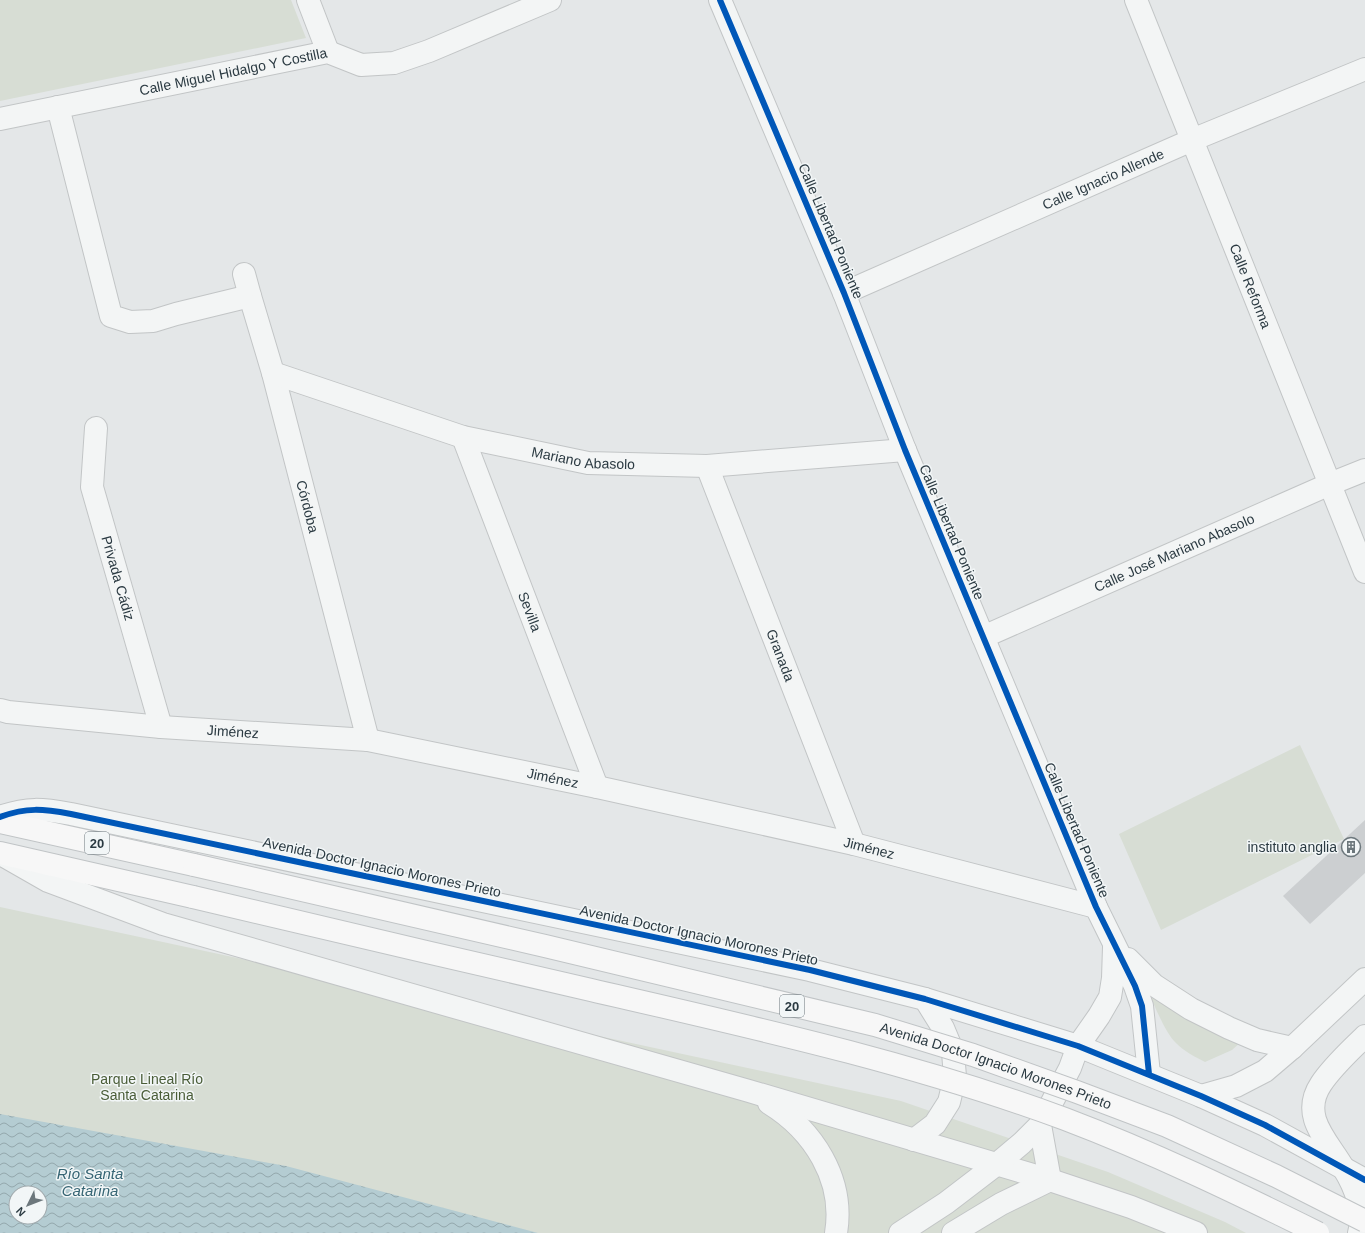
<svg xmlns="http://www.w3.org/2000/svg" width="1365" height="1233" viewBox="0 0 1365 1233" font-family="Helvetica,sans-serif">
  <defs>
    <pattern id="water-waves" width="16" height="10" patternUnits="userSpaceOnUse"><rect width="16" height="10" fill="#b4ccd2"/><path d="M0 5q4-4 8 0t8 0" fill="none" stroke="#93a7ac"/></pattern>
  </defs>
  <rect width="100%" height="100%" fill="#e4e7e8"/>
  <path fill="#d7ddd4" fill-rule="evenodd" d="M0,0H291L306,38L0,101Z
    M1300,745L1344,839L1161,930L1119,834Z
    M0,907L901,1101L1108,1172L1225,1222L1246,1233H0ZM16,1193H40V1217H16Z
    M1149,993L1242,1041L1232,1050L1205,1062C1195,1057 1184,1051 1176,1043C1166,1034 1155,1007 1149,993Z"/>
  <path fill="url(#water-waves)" fill-rule="evenodd" d="M0,1114L286,1166L538,1233H0ZM16,1193H40V1217H16Z"/>
  <path fill="#cccfd1" d="M1365,820V873L1310,924L1283,896Z"/>
  <g fill="none" stroke-linecap="round" stroke-linejoin="round">
    <g stroke="#c2c5c6" stroke-width="24">
      <g id="minor">
        <path d="M308,0L328,52"/>
        <path d="M720,0L844,293L905,450L1096,907L1135,986L1142,1006L1149,1074"/>
        <path id="s1" d="M1136,0L1365,572"/>
        <path d="M58,107L111,316L130,322L153,321L176,314L250,296"/>
        <path id="s2" d="M0,119L328,52L361,65L394,63L429,51L550,0"/>
        <path id="s3" d="M244,274L250,296L273,373L368,740"/>
        <path id="s4" d="M844,293L1192,140L1365,69"/>
        <path id="s5" d="M273,373L463,437L588,463L707,466L905,450"/>
        <path id="s6" d="M96,428L92,487L161,727"/>
        <path id="s7" d="M463,437L597,787"/>
        <path id="s8" d="M707,466L854,844"/>
        <path id="s9" d="M983,637L1330,484L1365,470"/>
        <path id="s10" d="M0,710L8,712L161,727L368,740L597,787L854,844L1096,907"/>
        <path d="M0,817C27,807 43,809 71,814L810,970L925,999L1078,1046L1201,1096L1265,1125L1365,1180"/>
        <path d="M6,857L48,881L163,924L749,1091L1050,1180L1131,1207L1196,1233"/>
        <path d="M1128,959L1154,985L1191,1009L1229,1028L1257,1040L1292,1048"/>
        <path d="M1201,1096L1236,1086L1265,1071L1292,1048L1365,979"/>
        <path d="M769,1103C813,1130 845,1179 836,1233"/>
        <path d="M914,1140L935,1124L949,1102L955,1077L953,1052L943,1028L925,999"/>
        <path d="M900,1233L946,1203L997,1164L1022,1143L1040,1125L1070,1068L1078,1046L1099,1016L1110,997L1113,978L1114,947"/>
        <path d="M953,1233L1001,1204L1050,1180L1040,1125"/>
        <path d="M1359,1233C1365,1212 1355,1187 1344,1169C1329,1142 1299,1117 1321,1084C1333,1066 1350,1051 1365,1036"/>
      </g>
    </g>
    <g stroke="#c0c4c6" stroke-width="24">
      <path id="major" d="M0,822L194,865
        M0,853L193,897"/>
    </g>
    <use href="#minor" stroke="#f3f5f5" stroke-width="22"/>
    <use href="#major" stroke="#f7f7f7" stroke-width="22"/>
    <g stroke="#c0c4c6" stroke-width="24" stroke-linecap="butt">
      <g id="major-bridge">
        <path id="s11" d="M194,865L545,946L875,1025L973,1055L1077,1092L1167,1126L1276,1176L1365,1221"/>
        <path d="M193,897C326,928 458,960 591,990C751,1027 911,1062 1065,1119C1152,1152 1235,1192 1318,1233"/>
      </g>
    </g>
    <use href="#major-bridge" stroke="#f7f7f7" stroke-width="22"/>
    <g stroke="#f2f6f7" stroke-width="8">
      <path id="cycleway" d="M720,0L844,293L905,450L1096,907L1135,986L1142,1006L1149,1074
        M0,817C27,807 43,809 71,814L810,970L925,999L1078,1046L1201,1096L1265,1125L1365,1180"/>
    </g>
    <use href="#cycleway" stroke="#0057b8" stroke-width="6"/>
  </g>
  <defs>
    <g id="building-ring" transform="scale(1)"><circle r="9.5" fill="#f2f6f7" stroke="#6c777c" stroke-width="1.5"/><path d="M-4-6H4V6H1V3H-1V6H-4ZM-2.5-4.3h1.7v1.8h-1.7ZM.8-4.3h1.7v1.8H.8ZM-2.5-1h1.7V.8h-1.7ZM.8-1h1.7V.8H.8Z" fill="#6c777c"/></g>
  </defs>
  <g fill-rule="evenodd">
    <use href="#building-ring" x="1351" y="847"/>
  </g>
  <g text-anchor="middle" stroke-width="3" stroke-linejoin="round" paint-order="stroke">
    <g fill="#f2f6f7" stroke="#677278" stroke-width="1">
      <rect x="85" y="832" width="24" height="22" rx="3"/>
      <rect x="780" y="995" width="24" height="22" rx="3"/>
    </g>
    <g font-size="13" font-weight="bold" fill="#2b3a42">
      <text x="97" y="848">20</text>
      <text x="792" y="1011">20</text>
    </g>
    <g font-size="14" fill="#2b3a42" stroke="#f2f6f7">
      <text dy="5" stroke="none"><textPath href="#s2" startOffset="238">Calle Miguel Hidalgo Y Costilla</textPath></text>
      <text dy="5" stroke="none"><textPath href="#s4" startOffset="283">Calle Ignacio Allende</textPath></text>
      <text transform="translate(831 231) rotate(67)" y="5">Calle Libertad Poniente</text>
      <text dy="5" stroke="none"><textPath href="#s1" startOffset="308">Calle Reforma</textPath></text>
      <text dy="5" stroke="none"><textPath href="#s5" startOffset="323">Mariano Abasolo</textPath></text>
      <text dy="5" stroke="none"><textPath href="#s3" startOffset="241">Córdoba</textPath></text>
      <text transform="translate(952 532) rotate(67)" y="5">Calle Libertad Poniente</text>
      <text dy="5" stroke="none"><textPath href="#s9" startOffset="209">Calle José Mariano Abasolo</textPath></text>
      <text dy="5" stroke="none"><textPath href="#s6" startOffset="154">Privada Cádiz</textPath></text>
      <text dy="5" stroke="none"><textPath href="#s7" startOffset="187">Sevilla</textPath></text>
      <text dy="5" stroke="none"><textPath href="#s8" startOffset="203">Granada</textPath></text>
      <text dy="5" stroke="none"><textPath href="#s10" startOffset="234">Jiménez</textPath></text>
      <text dy="5" stroke="none"><textPath href="#s10" startOffset="558">Jiménez</textPath></text>
      <text transform="translate(1077 830) rotate(67)" y="5">Calle Libertad Poniente</text>
      <text dy="5" stroke="none"><textPath href="#s10" startOffset="882">Jiménez</textPath></text>
      <text transform="translate(382 867) rotate(12)" y="5">Avenida Doctor Ignacio Morones Prieto</text>
      <text transform="translate(699 935) rotate(12)" y="5">Avenida Doctor Ignacio Morones Prieto</text>
      <text dy="5" stroke="none"><textPath href="#s11" startOffset="827">Avenida Doctor Ignacio Morones Prieto</textPath></text>
    </g>
    <g font-size="14" fill="#2b3a42" stroke="#f2f6f7" text-anchor="end">
      <text x="1337" y="852">instituto anglia</text>
    </g>
    <g font-size="14" fill="#4a5d38" stroke="#f2f6f7">
      <text x="147" y="1084">Parque Lineal Río<tspan x="147" dy="16">Santa Catarina</tspan></text>
    </g>
    <g font-size="15" font-style="italic" fill="#366574" stroke="#f2f6f7">
      <text x="90" y="1179">Río Santa<tspan x="90" dy="17">Catarina</tspan></text>
    </g>
  </g>
  <g transform="translate(28 1205) rotate(227)"><circle r="19" fill="#f2f6f7" stroke="#a2abaf"/>
  <path d="M0-3L7 15L0 10L-7 15Z" fill="#6c777c"/>
  <text y="-6" font-size="11" font-weight="bold" text-anchor="middle" fill="#2b3a42">N</text>
  </g>
</svg>
